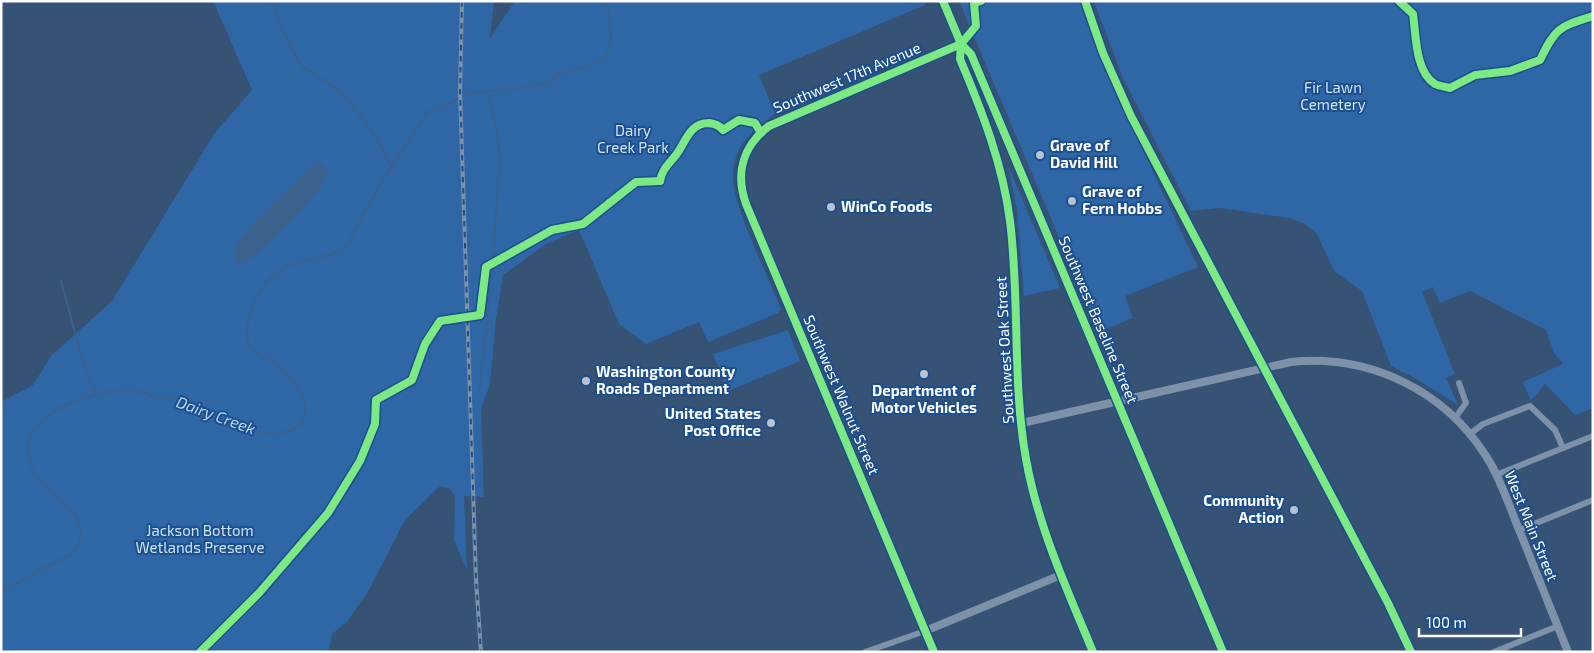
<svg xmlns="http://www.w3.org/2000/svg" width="1594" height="653" viewBox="0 0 1594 653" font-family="'Exo 2',sans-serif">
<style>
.green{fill:#2f66a5}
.water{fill:#3b618d}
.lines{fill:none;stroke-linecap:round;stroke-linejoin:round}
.stream{stroke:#3b618d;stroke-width:2}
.minor{stroke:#7d92a8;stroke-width:6}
.tertiary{stroke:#7d92a8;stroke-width:8}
.trunk{stroke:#7e90a7;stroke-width:10}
.rail-casing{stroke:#7e92a7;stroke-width:4}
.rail{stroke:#1b4f8f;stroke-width:2;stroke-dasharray:5.5;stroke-linecap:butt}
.cycleway-casing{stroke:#1b4f8f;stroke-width:11}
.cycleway{stroke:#7ce984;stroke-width:8}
.poi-dot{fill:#b9c2ce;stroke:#1b4f8f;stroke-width:2}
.labels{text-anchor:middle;stroke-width:4;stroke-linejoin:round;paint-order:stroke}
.street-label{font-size:15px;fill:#fff;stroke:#1b4f8f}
.park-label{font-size:15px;fill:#cfe3fa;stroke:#1b4f8f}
.poi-label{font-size:15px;font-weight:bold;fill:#fff;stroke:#1b4f8f;text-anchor:start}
.water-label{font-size:16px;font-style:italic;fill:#b5d3f5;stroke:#1b4f8f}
</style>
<rect width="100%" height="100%" fill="#365274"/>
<!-- green -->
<g class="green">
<path d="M213 1H494L490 38 515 1H924L925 5 759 75 775 114C719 152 728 183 751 239 761 262 771 286 781 309L778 313 708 342 699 322 646 344 619 324 579 230 546 244 503 275 496 319 490 384 481 408 484 497 464 496 467 571 454 540 455 496 449 488 439 487 405 520 369 590 347 622 332 634 329 652H1V402L33 385 51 356 112 301 214 134 252 90Z"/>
<polygon points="959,1 1081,1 1087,22 1124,110 1198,267 1125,296 1133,318 1099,332"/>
<polygon points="1094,1 1593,1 1593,408 1575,415 1545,384 1531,401 1523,382 1563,364 1554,353 1546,330 1470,291 1440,303 1433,287 1422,292 1455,374 1446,378 1458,405 1413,377 1391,366 1362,291 1334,271 1317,234 1305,224 1289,218 1219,208 1191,211 1122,76"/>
<polygon points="1008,166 1060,288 1024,296 1017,209"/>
<polygon points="788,330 800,361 728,391 713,354"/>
</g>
<!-- water -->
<path class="water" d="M317 161 328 171C317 202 269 244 243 264L235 261V246L250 226Z"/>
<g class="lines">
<!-- stream -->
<g class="stream">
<path d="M272 1C280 21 289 52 304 67 311 74 322 78 330 84 356 107 378 135 391 167"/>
<polyline points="61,281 80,351 96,395"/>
<polyline points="479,391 490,292 500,161 497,130 487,91"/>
<path d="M1 591 72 554C102 517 47 498 32 469 30 465 30 459 29 455 26 443 31 432 39 424 63 400 108 387 141 392 147 393 153 397 159 398 165 399 171 398 178 399 192 402 205 414 218 419 238 427 280 442 298 426 319 408 288 372 272 361 266 357 256 355 252 350 240 334 252 303 261 289 289 249 325 267 348 243L381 183 427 113 468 94 487 91 538 86 562 74 597 63 607 55 611 40 609 15 605 1"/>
</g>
<!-- minor -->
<g class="minor">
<polyline points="1455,418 1466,403 1459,383"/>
<polyline points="1470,434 1483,424 1530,406 1555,430 1563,448"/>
<polyline points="1496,475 1593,436"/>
<polyline points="1519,530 1593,500"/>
<polyline points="865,652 925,631"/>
<polyline points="1494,652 1558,626"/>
</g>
<!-- tertiary -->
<g class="tertiary">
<path d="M1022 423 1291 362C1369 354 1444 390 1486 456 1501 479 1509 506 1520 532 1536 572 1552 612 1568 652"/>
<polyline points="925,631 1061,575"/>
<path d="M934 652 746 204C735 173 743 146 769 126L961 44"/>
</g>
<!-- trunk -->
<g class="trunk">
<polyline points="943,1 961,44 971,54 1223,652"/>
<path d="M961 44 960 59C982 111 1003 165 1010 221 1020 300 1012 381 1026 459 1038 527 1067 589 1093 652"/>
</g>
<!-- rail casing -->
<g class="rail-casing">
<polyline id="rail" points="462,1 460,91 476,580 481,652"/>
</g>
<!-- rail -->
<use href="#rail" class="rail"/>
<!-- cycleway casing -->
<g class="cycleway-casing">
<g id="cycleway">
<polyline points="943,1 961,44 971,54 1223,652"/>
<polyline points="1085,1 1103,53 1131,116 1388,603 1411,652"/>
<path d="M1399 1 1413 14C1416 34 1415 72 1435 84 1439 86 1446 87 1450 88L1475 75 1510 71 1540 60C1556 27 1559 27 1593 16"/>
<path d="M961 44 960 59C982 111 1003 165 1010 221 1020 300 1012 381 1026 459 1038 527 1067 589 1093 652"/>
<path d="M200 652 259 593 328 513 360 461 375 424 376 400 412 380 425 344 440 321 480 315 486 267 552 230 583 224 636 182 660 181C662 169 669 164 676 155 686 142 689 123 709 123 715 124 719 125 723 130L739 120 755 123 761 133"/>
<path d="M934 652 746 204C735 173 743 146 769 126L961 44 976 26 974 3 981 1"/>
</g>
</g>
<!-- cycleway -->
<use href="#cycleway" class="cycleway"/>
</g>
<!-- markers -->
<g class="poi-dot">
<circle cx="1040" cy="155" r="5"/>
<circle cx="1072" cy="201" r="5"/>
<circle cx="831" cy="207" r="5"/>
<circle cx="924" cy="374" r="5"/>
<circle cx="586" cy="381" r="5"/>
<circle cx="771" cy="423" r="5"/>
<circle cx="1294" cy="510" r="5"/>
</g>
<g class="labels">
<!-- street labels -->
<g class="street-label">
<text transform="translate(847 78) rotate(-23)" y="5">Southwest 17th Avenue</text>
<text transform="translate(1098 320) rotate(67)" y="5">Southwest Baseline Street</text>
<text transform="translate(1005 350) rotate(-93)" y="5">Southwest Oak Street</text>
<text transform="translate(841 395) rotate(67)" y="5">Southwest Walnut Street</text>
<text transform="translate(1531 526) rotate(68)" y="5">West Main Street</text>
</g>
<!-- park labels -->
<g class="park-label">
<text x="1333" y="93">Fir Lawn<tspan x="1333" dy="17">Cemetery</tspan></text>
<text x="633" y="136">Dairy<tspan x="633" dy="17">Creek Park</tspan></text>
<text x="200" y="536">Jackson Bottom<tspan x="200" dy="17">Wetlands Preserve</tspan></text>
</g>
<!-- poi labels -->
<g class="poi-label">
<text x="1050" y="151">Grave of<tspan x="1050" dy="17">David Hill</tspan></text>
<text x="1082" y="197">Grave of<tspan x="1082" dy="17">Fern Hobbs</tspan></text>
<text x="841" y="212">WinCo Foods</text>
<text x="596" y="377">Washington County<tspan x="596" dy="17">Roads Department</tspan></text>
<text x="924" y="396" text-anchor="middle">Department of<tspan x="924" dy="17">Motor Vehicles</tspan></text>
<text x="761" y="419" text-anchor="end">United States<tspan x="761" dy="17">Post Office</tspan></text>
<text x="1284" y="506" text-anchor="end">Community<tspan x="1284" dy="17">Action</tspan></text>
</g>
<!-- water labels -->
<g class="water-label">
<text transform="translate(216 415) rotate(20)" y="6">Dairy Creek</text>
</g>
</g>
<!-- border -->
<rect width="1594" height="653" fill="none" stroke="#ffffff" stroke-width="5"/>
<!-- scale -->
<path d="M1419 628v8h102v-8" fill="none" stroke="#ffffff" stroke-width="2.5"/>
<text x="1426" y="628" font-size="15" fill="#ffffff" stroke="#1b4f8f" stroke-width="4" paint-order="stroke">100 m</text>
</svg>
